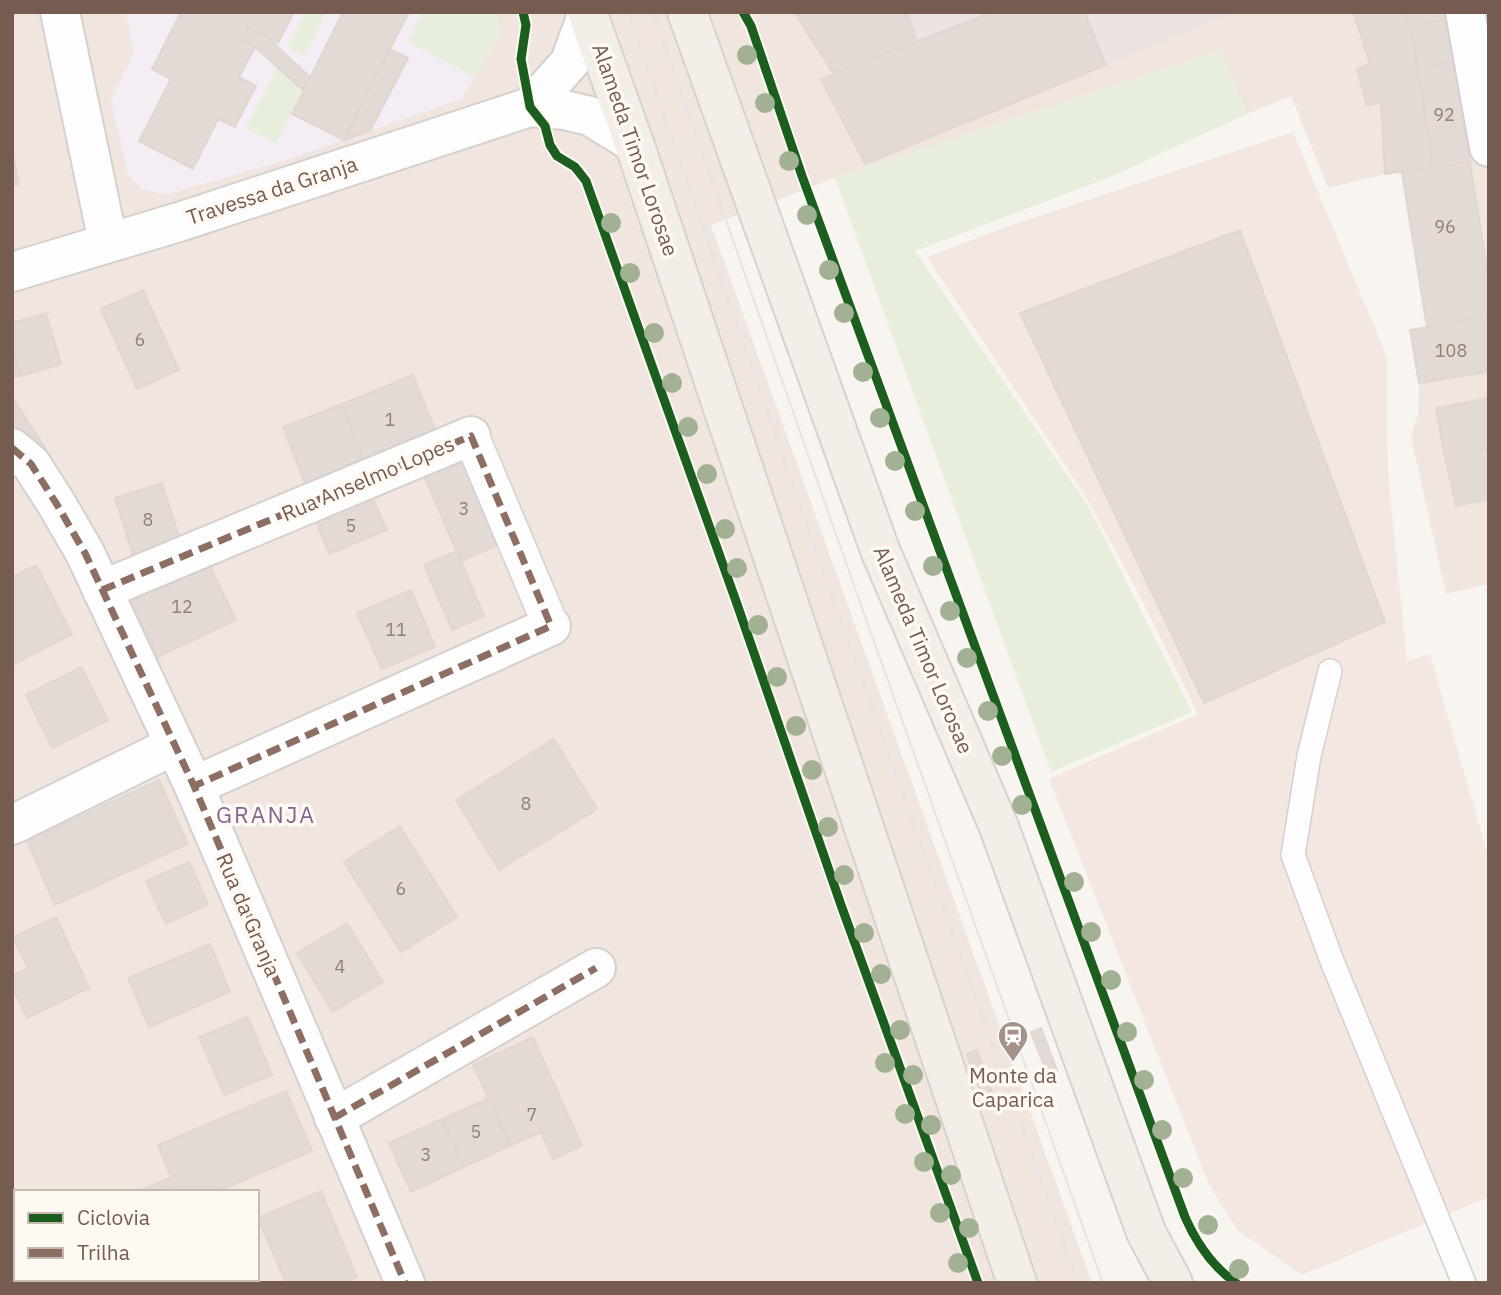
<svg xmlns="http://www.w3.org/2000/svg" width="1501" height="1295" viewBox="0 0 1501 1295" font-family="'IBM Plex Sans',sans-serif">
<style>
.residential{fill:#f0e6df;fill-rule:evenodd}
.commercial{fill:#f4e7e2}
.industrial{fill:#ebe4e1}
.education{fill:#f4eef4}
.green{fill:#e8eedc}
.building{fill:#e3dad5;stroke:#e1d7d2;stroke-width:2}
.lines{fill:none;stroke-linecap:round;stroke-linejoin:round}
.service-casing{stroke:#d6d0cb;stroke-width:26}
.pedestrian-casing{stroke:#d6d0cb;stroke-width:38}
.minor-casing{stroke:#d6d0cb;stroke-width:42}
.primary-casing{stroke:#d9d1cd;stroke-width:42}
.service{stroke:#fefdfd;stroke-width:23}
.pedestrian{stroke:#fefdfd;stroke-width:35}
.minor{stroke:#fefdfd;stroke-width:38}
.primary{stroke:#f3eee8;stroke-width:38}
.tram{stroke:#e5e4e6;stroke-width:2}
.quiet{stroke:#8d6e63;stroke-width:7;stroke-dasharray:14 7;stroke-linecap:butt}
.cycleway-casing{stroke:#fef9f3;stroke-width:13}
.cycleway{stroke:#1b5e20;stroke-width:9}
.tree{fill:#a2b194}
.labels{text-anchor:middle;stroke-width:7;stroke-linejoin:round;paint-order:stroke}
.number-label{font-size:18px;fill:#947e75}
.street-label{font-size:21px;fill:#765b51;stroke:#fef9f3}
.poi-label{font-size:21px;fill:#765b51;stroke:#fef9f3}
.neighbourhood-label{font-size:23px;letter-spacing:2px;fill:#806990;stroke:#fef9f3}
</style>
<rect width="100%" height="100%" fill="#f8f4f0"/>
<!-- residential -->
<path class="residential" d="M12 12H1489V584L1446 594 1411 437 1418 414 1419 383 1410 330 1427 326 1402 173 1385 174 1328 188 1291 96 1247 114 1220 51 835 178 711 225 1092 1283H12ZM16 1192H257V1279H16Z"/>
<!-- commercial -->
<polygon class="commercial" points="1293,132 1387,357 1388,475 1407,661 1430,654 1489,859 1489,1197 1302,1275 1238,1231 1209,1185 1049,779 1198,714 1139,594 1086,497 927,257 1003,228"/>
<!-- industrial -->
<polygon class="industrial" points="794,12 1235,12 865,164 821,79 834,73"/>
<!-- education -->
<polygon class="education" points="126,12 495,12 501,34 462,99 283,161 172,193 162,194 142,189 128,174 111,101 134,54"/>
<!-- green -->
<g class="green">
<polygon points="305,12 327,12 304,56 287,47"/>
<polygon points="423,12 495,12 501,34 475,77 408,42"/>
<polygon points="1220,51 1247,114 1110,177 915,251 1090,509 1192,712 1051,772 835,178"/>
<polygon points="277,67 303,90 276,144 246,128"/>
</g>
<!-- building -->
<g class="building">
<polygon points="181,12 294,12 278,43 248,27 242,40 255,47 239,77 256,86 235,127 218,119 193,169 139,141 171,79 152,69"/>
<polygon points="343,12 409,12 344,140 292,114"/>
<polygon points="794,12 907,12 917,41 834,74"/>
<polygon points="992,12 1085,12 1106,65 865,164 821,79"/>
<polygon points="1358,12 1405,12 1411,25 1433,167 1385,174 1381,103 1367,105 1357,69 1370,64 1354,14"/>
<polygon points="1405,12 1447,12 1448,19 1411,25"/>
<polygon points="1448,19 1454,63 1418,68 1411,25"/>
<polygon points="248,27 266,36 310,77 303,90 255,47 242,40"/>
<polygon points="390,49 408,58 370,131 344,140"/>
<polygon points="1454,63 1470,162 1433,167 1418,68"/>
<polygon points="12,149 19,184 12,185"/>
<polygon points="1470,162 1489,282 1489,317 1427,327 1402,173"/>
<polygon points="1240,230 1385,622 1204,703 1020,313"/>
<polygon points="143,290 179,370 137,389 101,309"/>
<polygon points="46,313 61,364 21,376 12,346 12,323"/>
<polygon points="1489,317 1489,372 1419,383 1410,330"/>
<polygon points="12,346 21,376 12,377"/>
<polygon points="413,375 437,435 365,463 342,404"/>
<polygon points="12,397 51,457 12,432"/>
<polygon points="1489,398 1489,448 1445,457 1436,408"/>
<polygon points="342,404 365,463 306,486 283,427"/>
<polygon points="1489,448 1489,499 1456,506 1445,457"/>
<polygon points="467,458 505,542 461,561 424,476"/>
<polygon points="162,483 181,543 134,558 115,498"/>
<polygon points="372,497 387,530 329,554 316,521"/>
<polygon points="457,551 484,616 452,630 424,565"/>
<polygon points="206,558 236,620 158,657 129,595"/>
<polygon points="36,565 72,634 12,665 12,577"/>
<polygon points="411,590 435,647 382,669 357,613"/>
<polygon points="81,667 108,720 52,748 26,695"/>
<polygon points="554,739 597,809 499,870 456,800"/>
<polygon points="159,780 188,844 55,905 27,841"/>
<polygon points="400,826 457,917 401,952 344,862"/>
<polygon points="189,862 208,904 166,924 146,881"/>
<polygon points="56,917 89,988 27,1018 12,987 12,976 28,968 13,937"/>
<polygon points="347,923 383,982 333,1012 297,953"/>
<polygon points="210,944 230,992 149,1027 128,978"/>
<polygon points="248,1017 272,1075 224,1095 199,1037"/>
<polygon points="1041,1028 1058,1073 1048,1076 1031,1032"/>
<polygon points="533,1037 582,1146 553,1159 541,1132 510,1146 473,1065"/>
<polygon points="977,1050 993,1096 983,1099 967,1054"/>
<polygon points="286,1091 312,1151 216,1192 177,1192 158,1145"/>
<polygon points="489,1098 510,1146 464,1167 442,1119"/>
<polygon points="442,1119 464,1167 411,1192 389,1143"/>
<polygon points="171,1177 177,1192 138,1192"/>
<polygon points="321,1191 357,1277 344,1283 286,1283 258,1218"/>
<polygon points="52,1279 128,1279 121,1283 53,1283"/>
<polygon points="128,1279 174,1279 167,1283 121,1283"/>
</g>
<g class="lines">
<!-- service casing -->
<g class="service-casing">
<polyline id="service" points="1330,671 1309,756 1293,855 1332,961 1464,1283"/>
</g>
<!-- pedestrian casing -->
<g class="pedestrian-casing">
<polyline id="pedestrian" points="471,436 551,626"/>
</g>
<!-- minor casing -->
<g class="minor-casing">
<g id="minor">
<polyline points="60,12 108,242"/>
<polyline points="1465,12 1489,147"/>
<polyline points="587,15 570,62 530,107 564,110 590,116 634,143"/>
<polyline points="12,272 179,222 530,107"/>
<polyline points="12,448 31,464 56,503 85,553 194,786 405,1283"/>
<polyline points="102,590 471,436"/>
<polyline points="194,786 551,626"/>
<polyline points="12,825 175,745"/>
<polyline points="334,1118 596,968"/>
</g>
</g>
<!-- primary casing -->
<g class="primary-casing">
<g id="primary">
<polyline points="587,12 634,143 1017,1283"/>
<polyline points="687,12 880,550 999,827 1146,1232 1173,1283"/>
</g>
</g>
<!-- service -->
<use href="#service" class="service"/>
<!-- pedestrian -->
<use href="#pedestrian" class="pedestrian"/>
<!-- minor -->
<use href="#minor" class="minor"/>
<!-- primary -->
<use href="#primary" class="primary"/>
<!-- tram -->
<g class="tram">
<polyline points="628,12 823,571 1078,1283"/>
<polyline points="653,12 846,563 1103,1283"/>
</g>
<!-- quiet -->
<g class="quiet">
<polyline points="12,448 31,464 56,503 85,553 194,786 405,1283"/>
<polyline points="102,590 471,436 551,626 194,786"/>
<polyline points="334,1118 596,968"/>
</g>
<!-- cycleway casing -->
<g class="cycleway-casing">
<g id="cycleway">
<polyline points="523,12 526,25 521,59 530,107 545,126 550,145 557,156 575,167 586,181 737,604 841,905 978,1283"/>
<path d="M743 12 751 26 802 176 1185 1217C1196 1242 1213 1267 1236 1283"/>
</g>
</g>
<!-- cycleway -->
<use href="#cycleway" class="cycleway"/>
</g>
<!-- trees -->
<g class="tree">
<circle cx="747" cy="55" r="10"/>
<circle cx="765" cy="103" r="10"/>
<circle cx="789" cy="161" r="10"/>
<circle cx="807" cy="215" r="10"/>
<circle cx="611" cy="223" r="10"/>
<circle cx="829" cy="270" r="10"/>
<circle cx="630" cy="273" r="10"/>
<circle cx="844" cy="313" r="10"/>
<circle cx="654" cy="333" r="10"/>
<circle cx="863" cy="372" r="10"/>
<circle cx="672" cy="383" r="10"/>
<circle cx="880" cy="418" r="10"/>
<circle cx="688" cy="427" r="10"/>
<circle cx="895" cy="461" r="10"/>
<circle cx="707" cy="474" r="10"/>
<circle cx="915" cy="511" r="10"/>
<circle cx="725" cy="529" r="10"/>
<circle cx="933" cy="566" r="10"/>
<circle cx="737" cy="568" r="10"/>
<circle cx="950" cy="611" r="10"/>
<circle cx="758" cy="625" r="10"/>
<circle cx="967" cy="658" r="10"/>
<circle cx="777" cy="677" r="10"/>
<circle cx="988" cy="711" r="10"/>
<circle cx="796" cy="726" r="10"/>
<circle cx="1002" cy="756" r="10"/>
<circle cx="812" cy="770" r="10"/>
<circle cx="1022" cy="805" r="10"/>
<circle cx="828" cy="827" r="10"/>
<circle cx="844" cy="875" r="10"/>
<circle cx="1074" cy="882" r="10"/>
<circle cx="1091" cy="932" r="10"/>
<circle cx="864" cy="933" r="10"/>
<circle cx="881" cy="974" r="10"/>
<circle cx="1111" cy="980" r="10"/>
<circle cx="900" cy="1030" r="10"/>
<circle cx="1127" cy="1032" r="10"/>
<circle cx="885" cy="1063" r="10"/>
<circle cx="913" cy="1075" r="10"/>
<circle cx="1144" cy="1080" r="10"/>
<circle cx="905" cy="1114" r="10"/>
<circle cx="931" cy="1125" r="10"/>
<circle cx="1162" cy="1130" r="10"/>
<circle cx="924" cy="1162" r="10"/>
<circle cx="951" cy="1175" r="10"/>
<circle cx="1183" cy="1178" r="10"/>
<circle cx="940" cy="1213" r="10"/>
<circle cx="1208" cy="1225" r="10"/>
<circle cx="969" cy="1228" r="10"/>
<circle cx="958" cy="1263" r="10"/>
<circle cx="1239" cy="1269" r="10"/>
</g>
<!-- icons -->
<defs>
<g id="station-pin" transform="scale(1.575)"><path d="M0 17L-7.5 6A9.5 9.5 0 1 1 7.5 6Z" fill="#a49189" stroke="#fef9f3"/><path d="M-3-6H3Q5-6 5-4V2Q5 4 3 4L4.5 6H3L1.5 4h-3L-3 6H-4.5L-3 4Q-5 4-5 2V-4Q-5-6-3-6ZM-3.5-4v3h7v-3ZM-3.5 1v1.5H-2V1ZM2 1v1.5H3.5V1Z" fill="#fff"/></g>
</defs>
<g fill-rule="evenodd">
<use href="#station-pin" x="1013" y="1036"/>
</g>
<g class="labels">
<!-- number labels -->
<g class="number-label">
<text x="1444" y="121">92</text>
<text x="1445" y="233">96</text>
<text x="140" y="346">6</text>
<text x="1451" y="357">108</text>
<text x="390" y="426">1</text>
<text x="464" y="515">3</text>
<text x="148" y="526">8</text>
<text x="351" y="532">5</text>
<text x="182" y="613">12</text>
<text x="396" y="636">11</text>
<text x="526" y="810">8</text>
<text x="401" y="895">6</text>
<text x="340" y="973">4</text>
<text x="532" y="1121">7</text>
<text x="476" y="1138">5</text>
<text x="426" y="1161">3</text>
</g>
<!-- street labels -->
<g class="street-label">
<text transform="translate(635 150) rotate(71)" y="7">Alameda Timor Lorosae</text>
<text transform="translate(272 191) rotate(-18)" y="7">Travessa da Granja</text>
<text transform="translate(368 479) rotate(-23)" y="7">Rua Anselmo Lopes</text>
<text transform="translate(923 650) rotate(67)" y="7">Alameda Timor Lorosae</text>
<text transform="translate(248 915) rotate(67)" y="7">Rua da Granja</text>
</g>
<!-- poi labels -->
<g class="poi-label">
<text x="1013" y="1083">Monte da<tspan x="1013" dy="24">Caparica</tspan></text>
</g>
<!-- neighbourhood labels -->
<g class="neighbourhood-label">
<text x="266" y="823">GRANJA</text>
</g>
</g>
<!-- border -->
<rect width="1501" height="1295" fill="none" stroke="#765b51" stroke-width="28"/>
<!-- legend -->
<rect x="14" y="1190" width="245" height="91" fill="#fef9f3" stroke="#c8bab2" stroke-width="2"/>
<rect x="28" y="1213" width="35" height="10" fill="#1b5e20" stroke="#c8bab2" stroke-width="2"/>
<text x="77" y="1225" font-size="21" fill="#765b51">Ciclovia</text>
<rect x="28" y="1248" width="35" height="10" fill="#8d6e63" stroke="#c8bab2" stroke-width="2"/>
<text x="77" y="1260" font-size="21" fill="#765b51">Trilha</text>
</svg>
